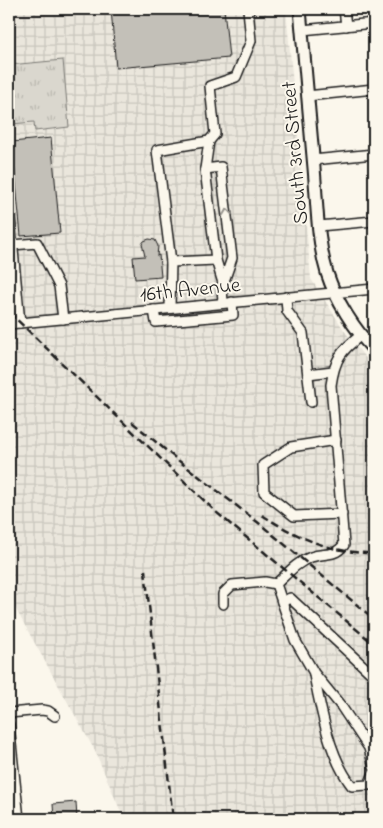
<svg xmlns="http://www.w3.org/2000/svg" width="383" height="828" viewBox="0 0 383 828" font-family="'Indie Flower',sans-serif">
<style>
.industrial{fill:url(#industrial-grid)}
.grass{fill:url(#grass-tufts);stroke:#7b7a75}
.building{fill:#c3c0b8;stroke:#1c1c1c}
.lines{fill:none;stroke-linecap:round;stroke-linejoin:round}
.minor-casing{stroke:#1c1c1c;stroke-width:12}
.major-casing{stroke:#1c1c1c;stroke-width:15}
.minor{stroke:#fbf7ec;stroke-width:9}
.major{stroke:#fbf7ec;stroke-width:11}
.rail{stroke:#1c1c1c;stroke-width:2.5;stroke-dasharray:8 4;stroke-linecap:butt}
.oneway{stroke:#97948e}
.labels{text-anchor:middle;stroke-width:4;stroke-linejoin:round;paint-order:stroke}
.street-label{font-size:21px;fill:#1c1c1c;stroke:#fbf7ec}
</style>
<defs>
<pattern id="industrial-grid" width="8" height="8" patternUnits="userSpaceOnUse" patternTransform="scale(1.25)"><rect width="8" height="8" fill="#eae6dc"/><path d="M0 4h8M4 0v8" fill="none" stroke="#c8c5bc"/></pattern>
<pattern id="grass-tufts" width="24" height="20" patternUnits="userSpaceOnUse" patternTransform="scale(1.25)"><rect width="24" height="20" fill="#dad7ce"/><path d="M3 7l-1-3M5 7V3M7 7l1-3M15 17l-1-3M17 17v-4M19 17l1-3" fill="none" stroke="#bab8b0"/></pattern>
</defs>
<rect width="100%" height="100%" fill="#fbf7ec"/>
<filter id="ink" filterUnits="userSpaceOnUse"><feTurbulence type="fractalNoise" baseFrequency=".02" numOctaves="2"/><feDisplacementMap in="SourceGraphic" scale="10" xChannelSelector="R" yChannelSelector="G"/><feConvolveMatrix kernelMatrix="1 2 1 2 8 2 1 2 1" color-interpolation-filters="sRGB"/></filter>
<g filter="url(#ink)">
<!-- industrial -->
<polygon class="industrial" points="9,9 286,9 311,279 346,333 363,355 374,366 374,819 124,819 95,751 9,597"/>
<!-- grass -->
<polygon class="grass" points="63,60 69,127 35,131 34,122 11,124 9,99 9,65"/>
<!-- building -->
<g class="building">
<polygon points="111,9 224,9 229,58 116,68"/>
<polygon points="51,138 60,233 21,236 12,142"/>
<polygon points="149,239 155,240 158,246 157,256 159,255 161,277 135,279 133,257 145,256 142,244 144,241"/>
<polygon points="76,802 77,819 54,819 53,804"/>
</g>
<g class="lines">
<!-- minor casing -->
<g class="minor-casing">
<g id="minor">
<polyline points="344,9 346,26"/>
<polyline points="302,30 374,23"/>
<polyline points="307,96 374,89"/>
<polyline points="209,141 205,169 221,167 232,258 222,287 223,303"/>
<polyline points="313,160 374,154"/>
<polyline points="205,169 216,260 223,283"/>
<polyline points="9,208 20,323"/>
<polyline points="319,226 374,221"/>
<polyline points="12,245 37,243 59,286 63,319"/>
<polyline points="171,262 216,260"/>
<polyline points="286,297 287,311 303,333 311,402"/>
<polyline points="170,308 171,262 157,150 209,141 215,134 210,86 236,77 251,41 248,9"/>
<polyline points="154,310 156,322 233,315 232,302"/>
<polyline points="9,324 374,289"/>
<path d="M361 335C341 351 335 358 331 385L344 545C333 558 325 552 311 557 297 562 287 574 276 584L295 640 314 673 341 706 369 748 374 767"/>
<polyline points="308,374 333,371"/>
<polyline points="336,440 291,447 263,465 264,492 294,516 342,514"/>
<polyline points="282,602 290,598 374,676"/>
<polyline points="223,604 223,594 232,585 265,582 276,584"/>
<path d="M314 675C321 711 330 758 352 786L369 785 374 773"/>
<polyline points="9,713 42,710 48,711 55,716"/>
<polyline points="9,725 19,819"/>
</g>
</g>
<!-- major casing -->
<g class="major-casing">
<path id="major" d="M300 9C305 62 309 115 314 168 317 202 317 240 327 273 336 301 354 329 374 350"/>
</g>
<!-- minor -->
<use href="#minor" class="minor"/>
<!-- major -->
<use href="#major" class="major"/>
<!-- rail -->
<g class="rail">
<polyline points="9,312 216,512 374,644"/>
<polyline points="132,422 174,457 260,524 374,619"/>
<path d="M262 515C296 537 333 554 374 553"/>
<polyline points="145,570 173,819"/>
</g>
</g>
<!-- one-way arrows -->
<defs><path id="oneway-chevron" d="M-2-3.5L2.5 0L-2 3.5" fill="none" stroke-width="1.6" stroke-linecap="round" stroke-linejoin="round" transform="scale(1.25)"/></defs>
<use class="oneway" href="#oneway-chevron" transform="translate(227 212) rotate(-97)"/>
</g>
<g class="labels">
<!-- street labels -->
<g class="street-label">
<text transform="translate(294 153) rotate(-95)" y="7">South 3rd Street</text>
<text transform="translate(190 289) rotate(-6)" y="7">16th Avenue</text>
</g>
</g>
<!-- margin -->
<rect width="383" height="828" fill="none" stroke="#fbf7ec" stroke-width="30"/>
<rect x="15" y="15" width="353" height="798" fill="none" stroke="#1c1c1c" stroke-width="2" filter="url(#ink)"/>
</svg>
